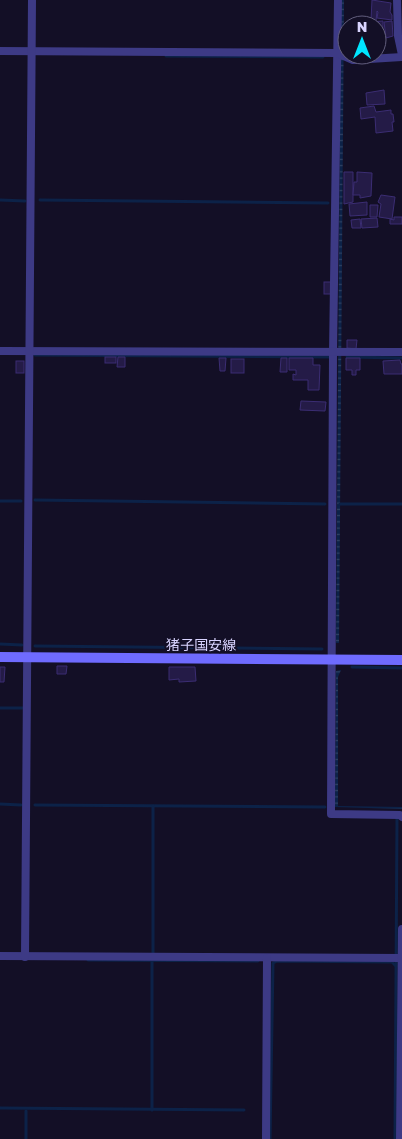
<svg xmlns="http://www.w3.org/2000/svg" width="402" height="1139" viewBox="0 0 402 1139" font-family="'Golos Text','Noto Sans JP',sans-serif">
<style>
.water{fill:url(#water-rules)}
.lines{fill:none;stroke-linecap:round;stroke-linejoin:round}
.stream{stroke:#0c2248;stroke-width:3}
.building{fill:#241b47;stroke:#3b2d73}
.street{stroke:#3d3a85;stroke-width:8}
.secondary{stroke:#6f6bff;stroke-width:10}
.labels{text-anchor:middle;stroke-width:4;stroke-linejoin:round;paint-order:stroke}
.street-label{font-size:14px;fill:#d9d4ff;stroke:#130f26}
</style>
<defs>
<pattern id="water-rules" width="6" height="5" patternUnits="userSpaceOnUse" patternTransform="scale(1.25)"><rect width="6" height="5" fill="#0c2248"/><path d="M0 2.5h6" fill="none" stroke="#2f4163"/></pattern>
</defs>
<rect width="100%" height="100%" fill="#130f26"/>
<!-- water -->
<g class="water">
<polygon points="341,0 344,0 339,643 336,643"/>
<polygon points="341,670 338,677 338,806 402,807 402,809 335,807 336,671"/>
</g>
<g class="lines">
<!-- stream -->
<g class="stream">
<polyline points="166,56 323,57"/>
<polyline points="0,200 25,201"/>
<polyline points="40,200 328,203"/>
<polyline points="35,355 329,357"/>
<polyline points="347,357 402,358"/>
<polyline points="35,500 325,504"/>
<polyline points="0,501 21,501"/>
<polyline points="340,504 402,504"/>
<polyline points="0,644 22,645"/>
<polyline points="35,646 322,649"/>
<polyline points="352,667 402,668"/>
<polyline points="0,708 24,708"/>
<polyline points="0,804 21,805"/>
<polyline points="35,805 325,807"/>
<polyline points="153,953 153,806"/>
<polyline points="88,960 258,961"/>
<polyline points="152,961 152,1110"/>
<polyline points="0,1108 244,1110"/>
<polyline points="26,1139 26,1111"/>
<polyline points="270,1139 273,963 277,961 392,962 396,966"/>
<polyline points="395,1139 397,819"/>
</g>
</g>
<!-- building -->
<g class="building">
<polygon points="372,0 391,3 390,12 392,15 392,20 377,18 378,12 377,11 376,21 371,20"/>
<polygon points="383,21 383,30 379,30 377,36 377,25 370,25 370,22"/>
<polygon points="392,21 393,36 386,38 384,22"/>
<polygon points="384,90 385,104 367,105 366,93"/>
<polygon points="374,106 376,112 391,110 391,114 393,114 394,122 392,122 393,131 376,133 375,117 361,119 360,108"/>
<polygon points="344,172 353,172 353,202 344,204"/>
<polygon points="357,172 372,173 371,196 360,198 360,195 353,195 354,182 357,182"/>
<polygon points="381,195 395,197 392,219 379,217 381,204 378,202"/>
<polygon points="367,202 367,215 350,216 349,204"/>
<polygon points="370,205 378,205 377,217 370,217"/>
<polygon points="394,217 402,217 402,224 390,224 390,219 394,220"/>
<polygon points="377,218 378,227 362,228 361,219"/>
<polygon points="360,219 361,228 352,228 351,220"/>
<rect x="324" y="282" width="7" height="12"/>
<polygon points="347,340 357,340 356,349 347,348"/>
<rect x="105" y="357" width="11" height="6"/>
<polygon points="118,357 125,357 125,367 117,367"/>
<polygon points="219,358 226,358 225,371 220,371"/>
<polygon points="281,358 287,358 287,372 280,372"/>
<polygon points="289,358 313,358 313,365 320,365 319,390 308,390 308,380 293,380 293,374 296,375 296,370 289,370"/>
<polygon points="346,358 360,358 360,370 356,370 356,375 352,375 352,370 346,370"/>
<rect x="231" y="359" width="13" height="14"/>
<polygon points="400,360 401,364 402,364 402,374 384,374 383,361"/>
<rect x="16" y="361" width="8" height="12"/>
<polygon points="301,401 326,402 325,411 300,410"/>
<polygon points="57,666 67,666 66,674 57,674"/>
<polygon points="0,667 5,667 4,682 0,682"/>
<polygon points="169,667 195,667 196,681 179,682 179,679 169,680"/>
</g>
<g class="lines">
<!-- street -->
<g class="street">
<polyline points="338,0 333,353 331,814 400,815 402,817"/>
<polyline points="397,0 398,36 402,55"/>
<polyline points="0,51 337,53 353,60 402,57"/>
<polyline points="0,351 402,352"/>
<polyline points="0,956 402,958"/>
<polyline points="25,957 32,0"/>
<polyline points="266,1139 267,958"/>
<polyline points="400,1139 402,929"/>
</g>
<!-- secondary -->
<polyline class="secondary" points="0,657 402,660"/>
</g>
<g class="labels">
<!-- street labels -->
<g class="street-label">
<text x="201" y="650">猪子国安線</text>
</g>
</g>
<!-- north arrow -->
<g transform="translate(362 40)"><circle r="24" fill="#130f26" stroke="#625e7d"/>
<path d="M0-4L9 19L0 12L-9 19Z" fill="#00e5ff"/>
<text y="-8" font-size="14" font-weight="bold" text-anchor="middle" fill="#d9d4ff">N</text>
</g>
</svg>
